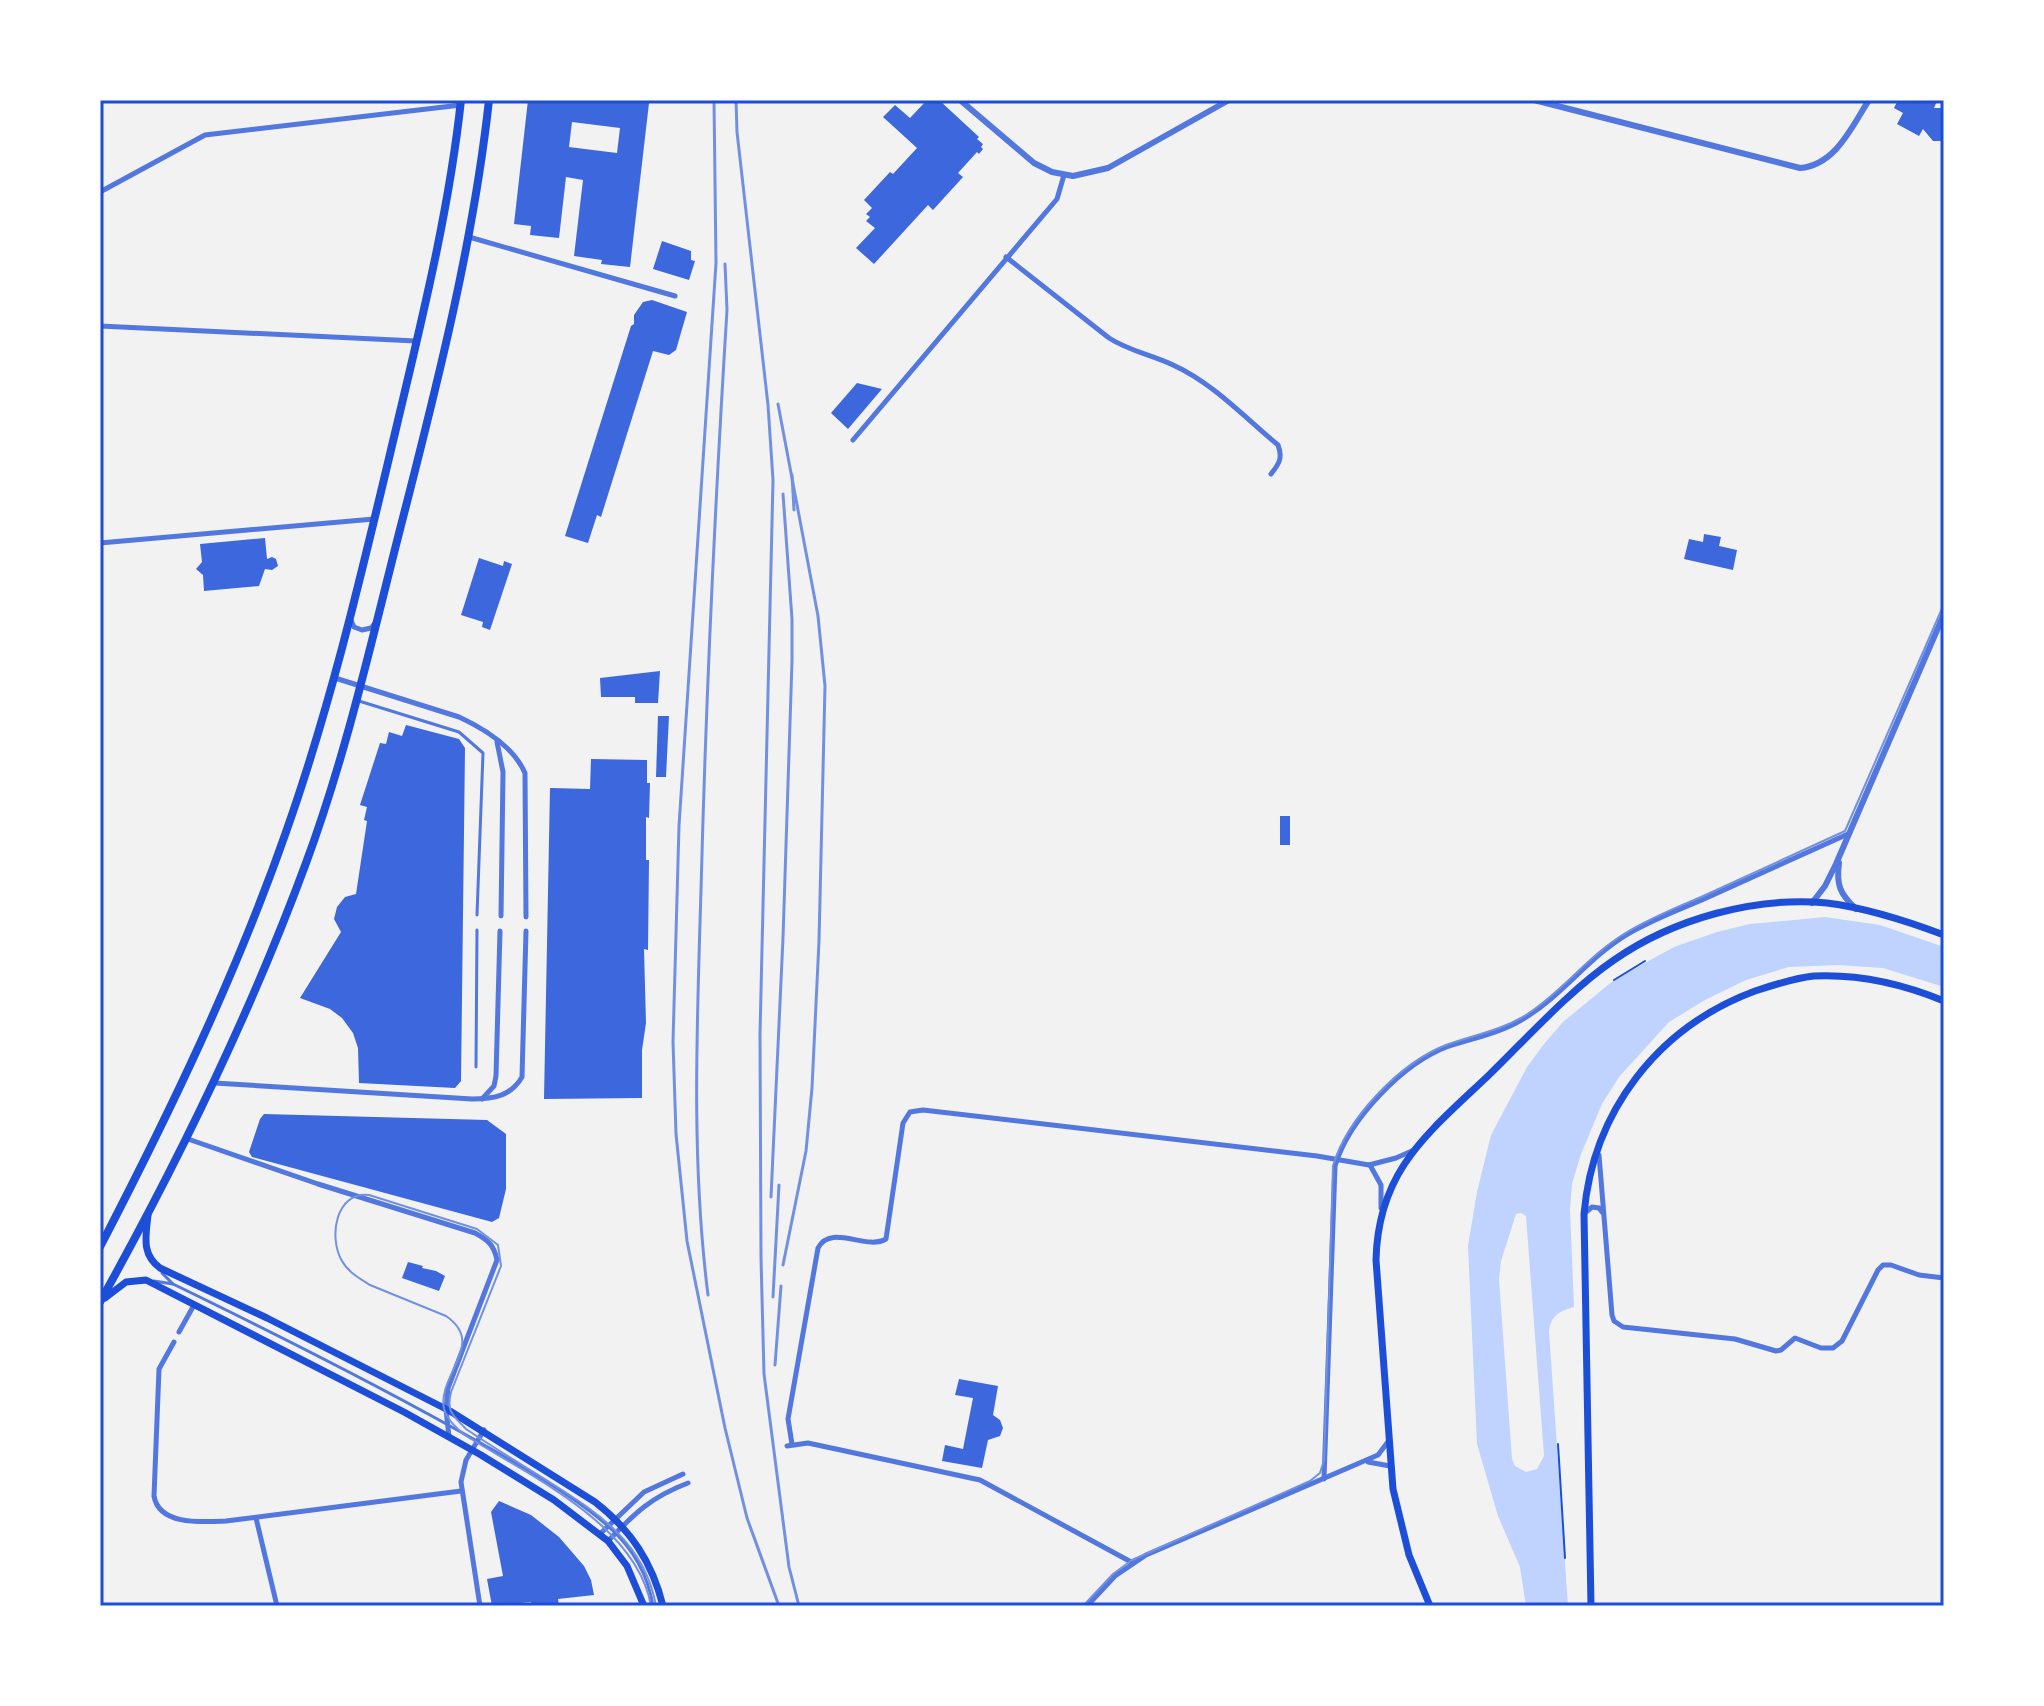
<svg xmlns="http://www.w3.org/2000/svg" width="2044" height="1706" viewBox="0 0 2044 1706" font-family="'Fira Sans',sans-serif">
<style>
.water{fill:#bfd3fe;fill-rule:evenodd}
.building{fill:#3d67dc;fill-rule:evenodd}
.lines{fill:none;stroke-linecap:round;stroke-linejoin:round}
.path{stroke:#1d4ed8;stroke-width:2}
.service{stroke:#5277de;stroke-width:3}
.minor{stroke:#5277de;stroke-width:5}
.tertiary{stroke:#5277de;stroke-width:6}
.secondary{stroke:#1d4ed8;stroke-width:7}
.primary{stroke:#1d4ed8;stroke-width:8}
.tram{stroke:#7290e2;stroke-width:2}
.rail{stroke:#7290e2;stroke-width:3}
.neatline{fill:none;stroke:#1d4ed8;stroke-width:3}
</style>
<rect width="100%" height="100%" fill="#f2f2f2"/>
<!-- water -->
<path class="water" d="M1825 917 1880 925 1944 947V987L1883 968 1838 965 1789 967 1746 980 1705 1000 1669 1022 1619 1077 1602 1104 1581 1154 1572 1184 1570 1209 1574 1307C1560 1311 1551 1315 1549 1331L1568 1606H1526L1520 1567 1498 1516 1477 1444 1468 1246 1477 1192 1491 1135 1527 1067 1544 1044 1563 1022 1614 980 1674 947 1717 932 1750 924ZM1521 1213 1526 1216 1544 1456 1537 1469 1526 1472 1515 1466 1512 1459 1499 1279 1501 1261 1516 1214Z"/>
<!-- building -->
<g class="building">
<path d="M528 100H630L649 103 630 267 601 264 602 260 574 256 583 180 566 177 559 238 530 235 531 226 514 224ZM572 122 620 128 617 153 569 147Z"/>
<polygon points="927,100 939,100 979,137 977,139 983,144 981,147 983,149 979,154 977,152 958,173 963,177 933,210 928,205 874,264 856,248 875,228 866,221 870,217 866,214 872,208 864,200 890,172 893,174 917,148 883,117 895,105 910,118"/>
<polygon points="1898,100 1937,101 1934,108 1944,108 1944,141 1933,141 1923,129 1919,136 1897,124 1903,113 1894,108"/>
<polygon points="662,241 691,251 691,260 695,261 689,280 653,269"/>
<polygon points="652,300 687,312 676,350 669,355 653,351 601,517 597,515 588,543 565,536 631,326 634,324 634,315 643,302"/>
<polygon points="857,383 882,389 848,429 831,413"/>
<polygon points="1704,534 1721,537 1719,546 1737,550 1733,570 1684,559 1689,539 1703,542"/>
<polygon points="265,538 267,559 272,557 276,559 278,566 272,570 265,569 259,586 204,591 203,575 196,569 202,562 200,544"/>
<polygon points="479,558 503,566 504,561 512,564 490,630 482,627 483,622 461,615"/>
<polygon points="660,671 658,703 635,703 635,697 601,697 600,678"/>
<polygon points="658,716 669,716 666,777 656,777"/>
<polygon points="406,725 459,739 465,748 461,1081 455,1088 359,1083 358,1048 353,1033 342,1018 330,1009 300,998 341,932 334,919 337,907 345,897 356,894 367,821 364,820 367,807 360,805 380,743 386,744 389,732 402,736"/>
<polygon points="591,759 647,760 647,783 650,783 649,818 646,817 646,860 649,860 648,950 644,949 646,1023 642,1050 642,1098 544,1099 550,788 590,789"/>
<rect x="1280" y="816" width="10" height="29"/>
<polygon points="264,1114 487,1120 506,1134 506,1189 499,1218 492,1222 252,1157 249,1152 260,1119"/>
<polygon points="408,1262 423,1266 422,1268 436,1271 445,1276 439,1291 402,1278"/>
<polygon points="959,1379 998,1386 993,1415 1000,1420 1003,1428 1000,1436 988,1440 982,1468 942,1461 945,1445 963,1449 973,1398 955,1395"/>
<polygon points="499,1501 531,1515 559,1537 584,1566 591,1580 594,1595 558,1599 559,1605 549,1606 531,1606 531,1602 492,1606 487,1579 503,1576 491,1512"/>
</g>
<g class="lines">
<!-- path -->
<g class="path">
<polyline points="1614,980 1645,961"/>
<polyline points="1558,1444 1565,1558"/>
</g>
<!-- service -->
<g class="service">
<polyline points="359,701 459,732 483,753 477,915"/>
<polyline points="476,1067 477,930"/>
<polyline points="162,1273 173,1284"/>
<path d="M154 1281 173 1284C276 1334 378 1385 477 1441 517 1464 577 1497 610 1528 633 1549 648 1575 653 1606"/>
</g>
<!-- minor -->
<g class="minor">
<polyline points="100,192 205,135 461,105"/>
<polyline points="469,237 675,296"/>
<path d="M1006 257 1109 338C1129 351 1152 355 1173 365 1213 383 1245 418 1278 445 1283 458 1279 464 1271 474"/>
<polyline points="100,326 416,341"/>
<polyline points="853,440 1057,199 1064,175"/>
<polyline points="100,543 374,519"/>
<polyline points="350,618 354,627 362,630 371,628 375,623"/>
<path d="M335 678 459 717C485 729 513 746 525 773L526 917"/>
<polyline points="497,742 503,772 501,916"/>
<path d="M214 1083 472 1099C494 1099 511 1096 522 1077L526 931"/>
<polyline points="482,1099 494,1086 496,1076 500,931"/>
<path d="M188 1139 318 1184 475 1233C488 1240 494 1245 497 1260L448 1388 446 1409 449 1437"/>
<polyline points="1599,1155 1612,1315 1614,1321 1623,1327 1735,1339 1776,1351 1781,1350 1795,1338 1821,1348 1833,1348 1842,1341 1878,1270 1883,1265 1891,1265 1919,1275 1944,1278"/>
<polyline points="1370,1165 1381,1185 1381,1208"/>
<polyline points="1585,1213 1592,1207 1599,1208 1602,1212"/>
<polyline points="179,1332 194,1305"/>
<path d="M174 1342 159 1369 154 1496C159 1526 203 1522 226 1521L461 1491"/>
<path d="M792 1444 788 1419 818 1248C831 1223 866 1251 886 1239L903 1123 910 1112 923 1110 1317 1156 1369 1165 1396 1158 1414 1150"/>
<polyline points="787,1446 808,1443 980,1480 1133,1563"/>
<polyline points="1368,1462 1390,1466"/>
<path d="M1324 1479 1335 1166C1349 1119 1403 1063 1449 1046 1474 1038 1500 1033 1523 1019 1562 996 1588 958 1626 935 1651 920 1678 910 1704 899 1752 877 1800 856 1848 834"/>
<polyline points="256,1518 277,1606"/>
<polyline points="601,1533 644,1492 683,1474"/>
<path d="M608 1541C635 1513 651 1497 688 1483"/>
<polyline points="480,1606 461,1482 466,1460 484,1430"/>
<polyline points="1087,1606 1115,1576 1146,1555 1378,1455 1387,1443"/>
</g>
<!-- tertiary -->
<g class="tertiary">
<polyline points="960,100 1034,163 1052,172 1073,176 1108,168 1229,100"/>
<path d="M1534 100 1800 168C1836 165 1852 126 1869 100"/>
<path d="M1839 863C1836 885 1840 894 1856 909"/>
<polyline points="1812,903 1825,886 1836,864 1944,614"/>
</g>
<!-- secondary -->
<g class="secondary">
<path d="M148 1215C146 1236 141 1254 160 1268L267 1318 450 1411 595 1502C631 1530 652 1562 663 1606"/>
<polyline points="105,1298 126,1282 146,1280 404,1412 481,1455 554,1500 608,1541 627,1566 644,1606"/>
<path d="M1430 1606 1409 1555 1393 1489 1376 1260C1378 1170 1428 1133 1489 1075 1527 1038 1570 990 1614 960 1673 919 1755 896 1827 903 1867 908 1907 921 1944 935"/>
<path d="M1591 1606 1584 1214C1593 1111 1658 1027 1755 991 1773 985 1794 978 1814 976 1858 974 1903 984 1944 1001"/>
</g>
<!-- primary -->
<g class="primary">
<path d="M100 1247C170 1112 236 975 286 832 332 702 363 567 395 433 421 323 449 212 461 100"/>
<path d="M100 1302C179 1160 250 1015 306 863 349 747 375 625 406 506 440 373 474 237 489 100"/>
</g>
<!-- tram -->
<g class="tram">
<path d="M651 1606C637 1524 528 1475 463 1434 456 1427 447 1420 444 1409 437 1375 487 1344 446 1316L370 1285C360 1279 348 1272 342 1261 328 1237 336 1191 369 1195L477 1229 498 1245 501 1266 451 1392C446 1412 453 1415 466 1429 494 1448 522 1465 551 1483 600 1514 645 1544 656 1606"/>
<path d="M1083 1606 1113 1574 1132 1560 1310 1481 1320 1473 1324 1460 1333 1166C1347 1118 1400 1063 1446 1045 1473 1035 1500 1031 1526 1015 1562 992 1587 957 1624 934 1648 919 1675 908 1701 897 1749 875 1797 853 1845 831L1944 604"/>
</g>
<!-- rail -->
<g class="rail">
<polyline points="714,100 716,263 679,826 673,1042 676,1134 687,1241 725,1428 747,1518 779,1606"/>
<polyline points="736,100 737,132 768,405 773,480 760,1034 761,1258 764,1374 789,1567 799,1606"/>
<polyline points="778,404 818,616 825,686 819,941 812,1088 806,1151 783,1265"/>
<polyline points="792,475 794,510"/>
<polyline points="771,1197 783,938 792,661 792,619 783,494"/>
<path d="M708 1295C691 1161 697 1025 701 890 706 696 715 504 727 310L725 264"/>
<polyline points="773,1297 779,1185"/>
<polyline points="775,1365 781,1286"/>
</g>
</g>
<!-- border -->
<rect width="2044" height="1706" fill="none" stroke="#ffffff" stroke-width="204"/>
<rect x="102" y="102" width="1840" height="1502" class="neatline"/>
</svg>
